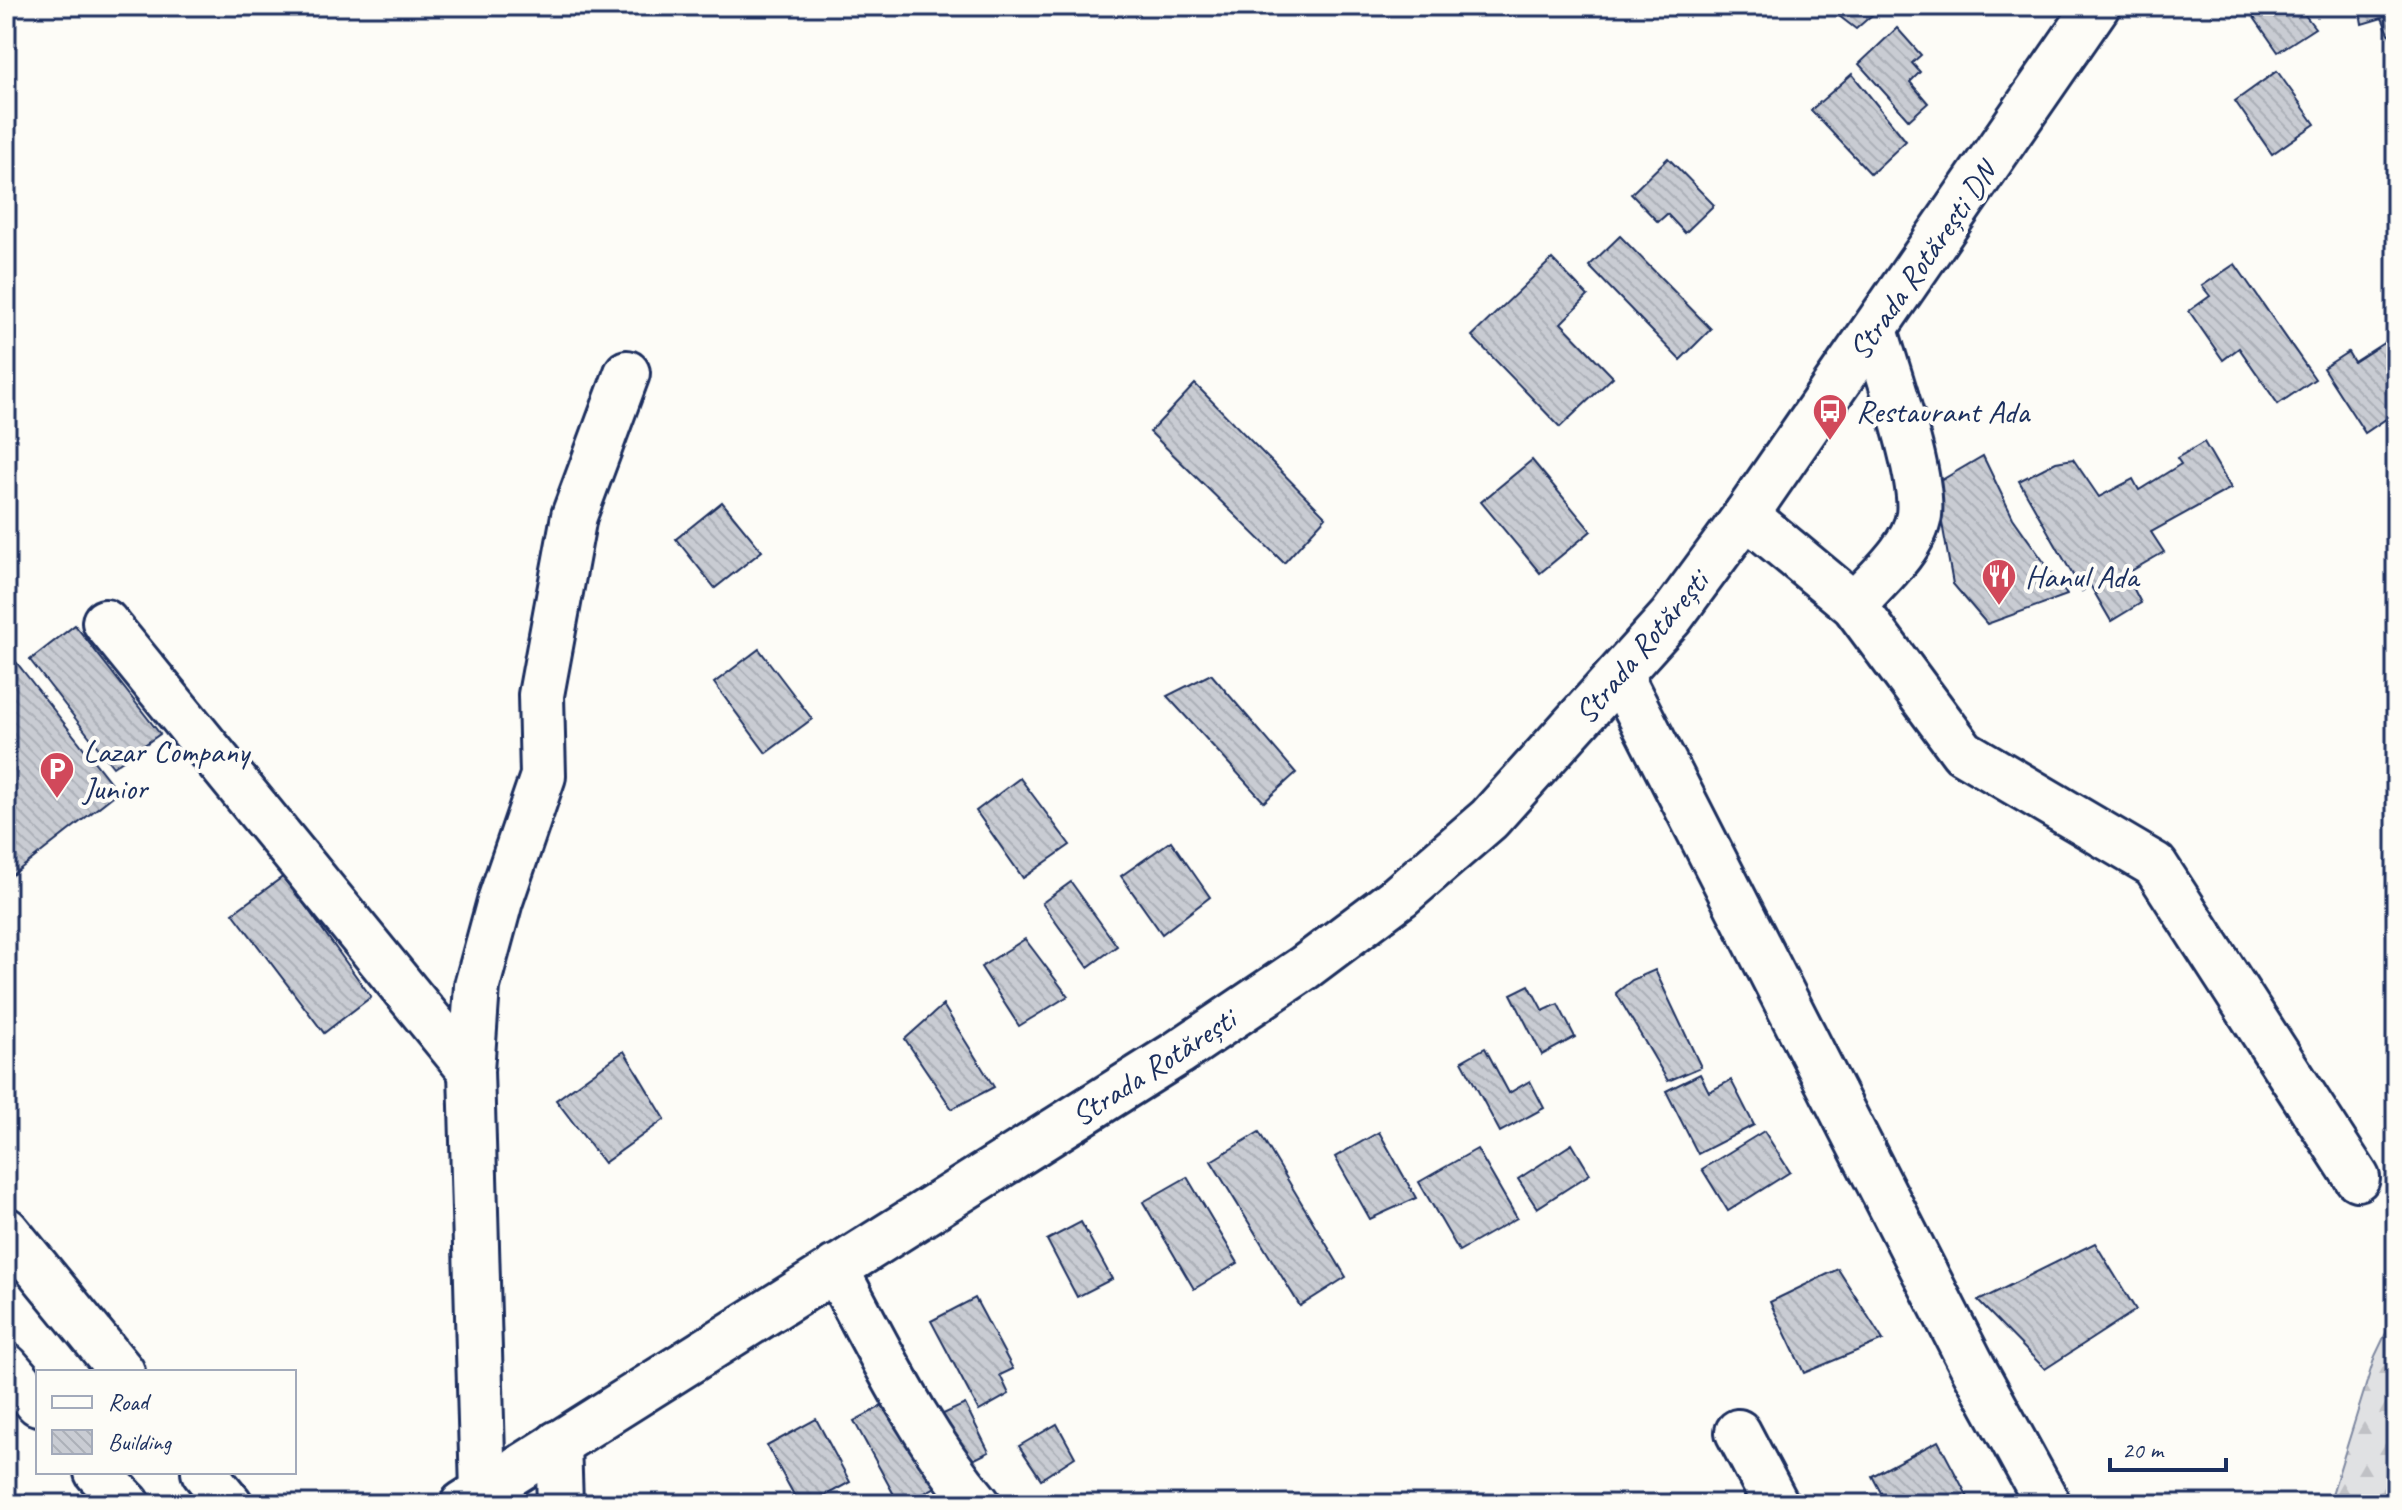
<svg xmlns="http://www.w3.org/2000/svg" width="2402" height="1510" viewBox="0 0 2402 1510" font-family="Caveat,sans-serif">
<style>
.forest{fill:url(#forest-firs);stroke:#7e88a0;stroke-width:2}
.building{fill:url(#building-back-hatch);stroke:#1b2f5e;stroke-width:2}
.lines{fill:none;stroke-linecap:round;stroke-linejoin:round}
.minor-casing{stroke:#1b2f5e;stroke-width:50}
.highway-casing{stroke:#1b2f5e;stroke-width:50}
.minor{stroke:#fdfcf7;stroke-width:44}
.highway{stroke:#fdfcf7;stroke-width:44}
.labels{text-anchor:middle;stroke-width:8;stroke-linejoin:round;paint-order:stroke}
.street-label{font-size:32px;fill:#1b2f5e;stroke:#fdfcf7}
.poi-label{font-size:32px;fill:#1b2f5e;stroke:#fdfcf7;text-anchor:start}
</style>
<defs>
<pattern id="forest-firs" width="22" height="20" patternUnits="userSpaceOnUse" patternTransform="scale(2)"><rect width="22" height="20" fill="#e0e1e3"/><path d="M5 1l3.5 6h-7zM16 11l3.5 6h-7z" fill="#c0c1c5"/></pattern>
<pattern id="building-back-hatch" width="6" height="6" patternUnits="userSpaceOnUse" patternTransform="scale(2)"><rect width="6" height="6" fill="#c9ccd3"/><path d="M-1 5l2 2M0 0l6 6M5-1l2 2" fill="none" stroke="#acb0b8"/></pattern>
</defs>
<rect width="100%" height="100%" fill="#fdfcf7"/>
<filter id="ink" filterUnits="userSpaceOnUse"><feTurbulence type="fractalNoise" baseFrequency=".0125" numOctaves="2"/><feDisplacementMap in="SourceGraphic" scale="16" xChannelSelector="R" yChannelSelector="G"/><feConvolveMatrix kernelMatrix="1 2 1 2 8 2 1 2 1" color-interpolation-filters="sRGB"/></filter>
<g filter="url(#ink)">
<!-- forest -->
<polygon class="forest" points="2396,1312 2396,1504 2329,1504 2375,1356"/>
<!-- building -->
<g class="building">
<polygon points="1826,6 1882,6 1856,29"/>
<polygon points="2246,6 2298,6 2315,28 2278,52"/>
<polygon points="2359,6 2396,6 2396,49 2382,18 2362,24"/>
<polygon points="1897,28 1921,55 1912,63 1920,72 1910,82 1928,103 1909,120 1859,64"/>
<polygon points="2277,71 2315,124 2272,154 2235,101"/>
<polygon points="1852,74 1906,141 1871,174 1811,110"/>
<polygon points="1668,158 1714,205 1685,233 1667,214 1658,222 1631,194"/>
<polygon points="1620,236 1711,329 1680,360 1589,266"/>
<polygon points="1552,259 1588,296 1561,323 1613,377 1560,427 1472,336"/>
<polygon points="2235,264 2315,379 2278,404 2239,348 2223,360 2189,311 2210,296 2202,286"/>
<polygon points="2396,335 2396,435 2386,419 2365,433 2323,368 2348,352 2354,362"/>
<polygon points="1195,384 1326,517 1284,563 1150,432"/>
<polygon points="2204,442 2231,488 2151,532 2164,552 2126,574 2141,603 2111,621 2090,585 2082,591 2019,481 2056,462 2073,459 2099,497 2133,479 2139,490 2181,464 2177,458"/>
<polygon points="1983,456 2013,518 2067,595 1987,624 1953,584 1935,484"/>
<polygon points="1532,460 1591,531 1540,573 1481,502"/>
<polygon points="722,502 762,551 715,588 676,539"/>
<polygon points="75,625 160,734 113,767 30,660"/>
<polygon points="6,649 118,792 6,880"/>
<polygon points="759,649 812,719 766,753 714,683"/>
<polygon points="1211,674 1296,773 1264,802 1167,696"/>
<polygon points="1020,778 1070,845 1023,878 976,811"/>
<polygon points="1171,841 1210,897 1162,934 1121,876"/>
<polygon points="284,876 371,997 324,1033 233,913"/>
<polygon points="1071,882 1117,946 1088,967 1042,903"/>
<polygon points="1025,939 1068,996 1019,1026 981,967"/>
<polygon points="1655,970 1701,1067 1668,1081 1616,993 1632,980"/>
<polygon points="1529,985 1543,1011 1558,1004 1575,1037 1542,1055 1511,994"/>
<polygon points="943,1005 994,1087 952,1109 905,1039"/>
<polygon points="1485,1048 1509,1093 1530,1081 1544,1108 1500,1132 1462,1061"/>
<polygon points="624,1051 665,1119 604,1163 556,1100"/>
<polygon points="1700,1074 1709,1092 1731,1080 1754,1125 1698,1154 1666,1091"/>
<polygon points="1764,1131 1790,1172 1728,1211 1702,1169"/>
<polygon points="1259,1132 1346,1277 1300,1306 1211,1161"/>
<polygon points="1379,1132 1416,1198 1370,1219 1335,1157"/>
<polygon points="1572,1144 1590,1174 1537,1208 1518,1179"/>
<polygon points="1477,1149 1517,1218 1459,1251 1419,1182"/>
<polygon points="1187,1177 1238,1263 1194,1289 1143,1202"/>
<polygon points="1081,1222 1112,1279 1077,1297 1047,1240"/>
<polygon points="2095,1243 2136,1310 2045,1369 1978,1301"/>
<polygon points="1838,1269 1883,1340 1804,1373 1770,1302"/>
<polygon points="975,1298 1013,1369 1000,1375 1009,1394 979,1411 931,1321"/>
<polygon points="891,1401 937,1486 905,1504 899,1504 854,1421"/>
<polygon points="965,1404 989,1452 965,1464 941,1415"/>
<polygon points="816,1419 850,1482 810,1504 799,1504 767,1446"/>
<polygon points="1057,1424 1075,1457 1041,1479 1019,1446"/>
<polygon points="1938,1441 1970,1501 1964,1504 1887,1504 1872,1476"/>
</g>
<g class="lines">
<!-- minor casing -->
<g class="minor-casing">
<g id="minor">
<polyline points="1746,515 1854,605 1963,752 2155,865 2357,1178"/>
<path d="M1854 605C1875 581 1914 549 1919 515 1924 474 1887 373 1875 329"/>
<polyline points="105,622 471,1071"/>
<polyline points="1620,676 1973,1367 2048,1504"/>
<polyline points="6,1230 122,1372"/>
<path d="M835 1268C879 1349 919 1434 978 1504"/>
<polyline points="6,1366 38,1403"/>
<polyline points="1738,1432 1776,1504"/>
<polyline points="558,1443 560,1504"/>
<polyline points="97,1472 128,1504"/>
<polyline points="204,1472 230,1504"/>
<polyline points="483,1491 471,1071 477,986 500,901 543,776 541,695 574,516 627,373"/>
</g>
</g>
<!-- highway casing -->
<g class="highway-casing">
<polyline id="highway" points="463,1504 1178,1053 1304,968 1400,896 1489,819 1671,617 1746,515 2097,6"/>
</g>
<!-- minor -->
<use href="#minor" class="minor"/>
<!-- highway -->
<use href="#highway" class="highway"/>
</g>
</g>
<!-- icons -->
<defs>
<g id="bus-pin" transform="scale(1.8)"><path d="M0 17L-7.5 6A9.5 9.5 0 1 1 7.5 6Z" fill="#d1495b" stroke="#fdfcf7"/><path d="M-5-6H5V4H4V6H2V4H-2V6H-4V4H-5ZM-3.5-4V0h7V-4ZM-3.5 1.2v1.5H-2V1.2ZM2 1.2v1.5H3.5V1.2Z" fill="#fff"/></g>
<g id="restaurant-pin" transform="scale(1.8)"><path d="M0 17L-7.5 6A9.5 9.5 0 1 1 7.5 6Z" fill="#d1495b" stroke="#fdfcf7"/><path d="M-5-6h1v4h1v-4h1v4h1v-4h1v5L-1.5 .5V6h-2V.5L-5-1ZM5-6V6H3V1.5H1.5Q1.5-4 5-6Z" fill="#fff"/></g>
<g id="parking-pin" transform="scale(1.8)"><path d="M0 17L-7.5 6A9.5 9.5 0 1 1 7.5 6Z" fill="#d1495b" stroke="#fdfcf7"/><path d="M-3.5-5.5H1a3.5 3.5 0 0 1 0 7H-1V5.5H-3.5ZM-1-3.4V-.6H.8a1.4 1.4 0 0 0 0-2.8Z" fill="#fff"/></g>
</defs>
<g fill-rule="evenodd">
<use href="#bus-pin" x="1830" y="411"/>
<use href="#restaurant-pin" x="1999" y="576"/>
<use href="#parking-pin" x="57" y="769"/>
</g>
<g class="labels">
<!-- street labels -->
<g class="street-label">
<text transform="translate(1922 261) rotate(-55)" y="11">Strada Rotărești DN</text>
<text transform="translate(1641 647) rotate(-50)" y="11">Strada Rotărești</text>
<text transform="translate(1153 1067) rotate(-33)" y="11">Strada Rotărești</text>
</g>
<!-- poi labels -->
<g class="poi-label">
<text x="1856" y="422">Restaurant Ada</text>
<text x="2025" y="587">Hanul Ada</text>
<text x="83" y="762">Lazar Company<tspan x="83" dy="37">Junior</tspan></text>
</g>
</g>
<!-- margin -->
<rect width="2402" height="1510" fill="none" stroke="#fdfcf7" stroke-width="32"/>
<rect x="16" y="16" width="2370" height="1478" fill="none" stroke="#1b2f5e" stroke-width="3" filter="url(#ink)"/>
<!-- legend -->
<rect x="36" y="1370" width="260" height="104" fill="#fdfcf7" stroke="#a3aaba" stroke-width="2"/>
<rect x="52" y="1396" width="40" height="12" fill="#fdfcf7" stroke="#a3aaba" stroke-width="2"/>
<text x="108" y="1410" font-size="24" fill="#1b2f5e">Road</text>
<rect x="52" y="1430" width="40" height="24" fill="url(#building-back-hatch)" stroke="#a3aaba" stroke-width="2"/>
<text x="108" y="1450" font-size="24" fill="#1b2f5e">Building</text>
<!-- scale -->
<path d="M2110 1458v12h116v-12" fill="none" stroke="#1b2f5e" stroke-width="4"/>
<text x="2122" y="1458" font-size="24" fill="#1b2f5e" stroke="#fdfcf7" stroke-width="6" paint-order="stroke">20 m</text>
</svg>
